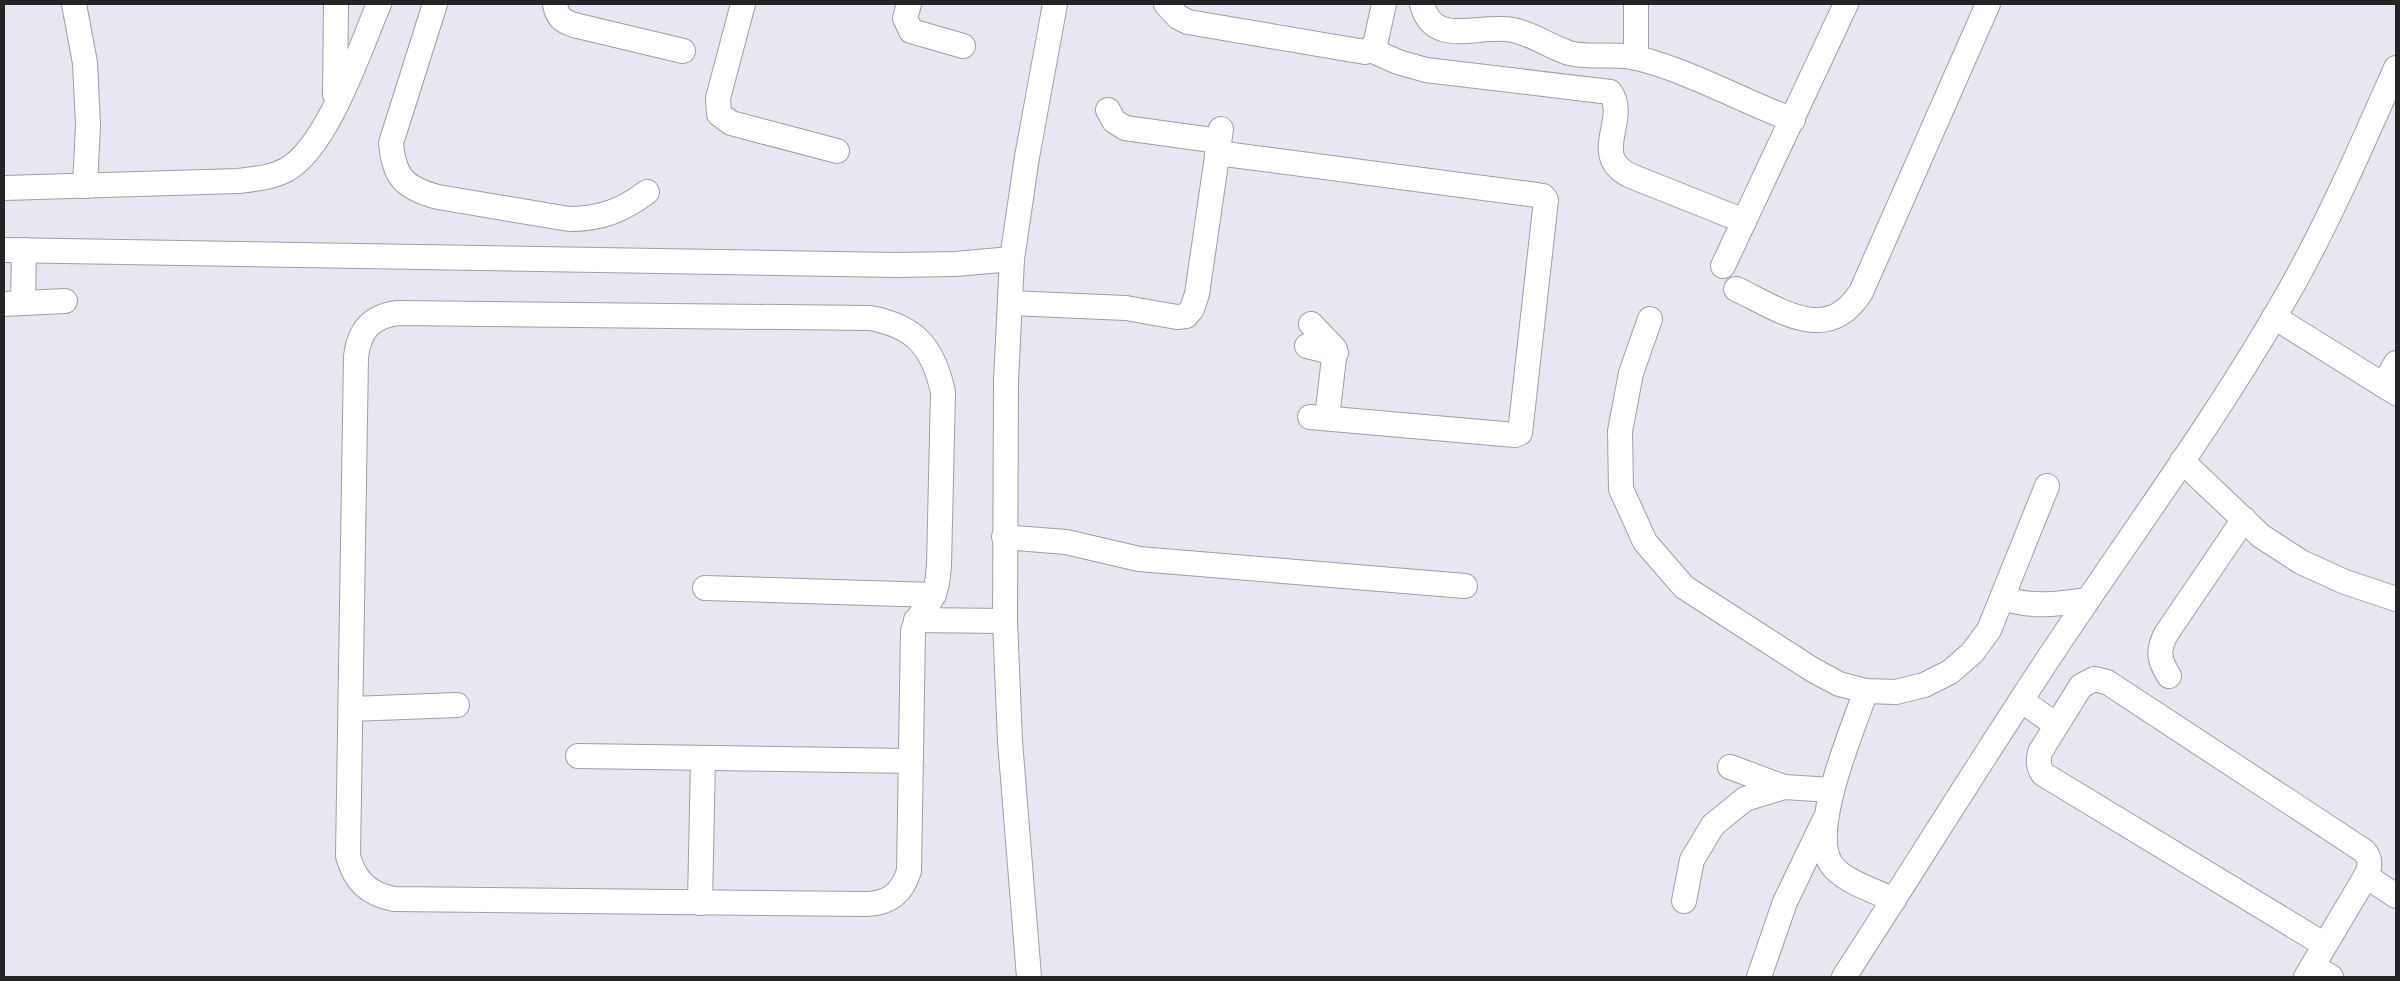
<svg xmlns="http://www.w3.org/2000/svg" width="2400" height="981" viewBox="0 0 2400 981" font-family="'PT Sans',sans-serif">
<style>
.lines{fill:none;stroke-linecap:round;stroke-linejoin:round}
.minor-casing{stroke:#9e9fa7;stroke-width:26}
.minor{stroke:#fff;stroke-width:24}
</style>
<rect width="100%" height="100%" fill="#e6e7f0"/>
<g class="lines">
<!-- minor casing -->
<g class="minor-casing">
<g id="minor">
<polyline points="74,4 85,63 88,125 85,186"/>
<path d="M435 4 391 143C394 177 404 188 438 197L569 219C600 219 622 211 647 192"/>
<path d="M555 4C557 17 562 21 574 25L683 51"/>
<polyline points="743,4 718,98 719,114 731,123 837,151"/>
<polyline points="909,4 905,18 911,31 963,46"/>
<polyline points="1166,4 1178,17 1188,22 1365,52 1375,45 1384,4"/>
<path d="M1422 4C1433 49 1480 23 1513 30 1533 34 1550 47 1569 53 1592 59 1615 52 1637 58 1692 72 1740 100 1793 120"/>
<path d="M1371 50 1398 62 1426 70 1610 92C1630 119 1588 156 1631 176L1744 221"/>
<polyline points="1636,58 1636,4"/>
<polyline points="335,94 336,4"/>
<polyline points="1108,110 1114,121 1125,128 1219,141"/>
<polyline points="1217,153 1537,195 1543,196 1546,200 1520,433 1515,435 1310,417"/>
<path d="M4 188 238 181C254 179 271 178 286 170 328 147 360 48 379 4"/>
<polyline points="4,250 897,265 955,264 1012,259"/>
<polyline points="1723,266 1846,4"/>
<path d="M1736 289C1779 309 1827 346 1861 292L1988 4"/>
<polyline points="23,303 24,250"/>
<polyline points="1010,303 1126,308 1177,317 1186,316 1192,309 1197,294 1221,129"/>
<polyline points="4,304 65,301"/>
<path d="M398 313 870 318C915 326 933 347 943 392L939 565C938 575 938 584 934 593 928 608 918 613 913 631L909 871C902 893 890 903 867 904L394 899C368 894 355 881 348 856L356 357C359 330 372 316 398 313Z"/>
<polyline points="2274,317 2396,393"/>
<polyline points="1650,319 1631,373 1620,431 1621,489 1645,542 1684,587 1813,670 1839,684 1866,691 1896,692 1924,685 1950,672 1972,653 1989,630 2047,486"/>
<polyline points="1311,324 1335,349 1327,418"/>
<polyline points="1307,346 1336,353"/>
<polyline points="2383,385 2396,363"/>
<polyline points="2182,461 2261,536 2301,562 2345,582 2396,599"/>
<polyline points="1004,537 1066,542 1139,559 1465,586"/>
<polyline points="705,588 934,595"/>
<path d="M2003 598C2032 608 2058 604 2088 600"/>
<polyline points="916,620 1005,621"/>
<path d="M2169 676C2159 660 2157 651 2166 634L2244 519"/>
<path d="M1866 691C1853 728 1809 830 1831 864 1842 881 1876 891 1894 900"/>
<polyline points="2021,700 2056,725"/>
<polyline points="351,709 457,705"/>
<polyline points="578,756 911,761"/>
<polyline points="1730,767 1784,787"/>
<polyline points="2366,876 2396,896"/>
<polyline points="1684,901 1692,860 1713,825 1745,799 1784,787 1832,790"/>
<polyline points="700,903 703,758"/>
<polyline points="2313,966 2331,977"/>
<polyline points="1029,977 1010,741 1005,621 1006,381 1012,259 1027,157 1055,4"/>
<polyline points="1759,977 1785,902 1824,821"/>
<path d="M1844 977C1914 869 1981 760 2052 653 2134 530 2223 410 2295 281 2333 212 2364 140 2396 68"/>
<path d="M2306 977C2326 943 2346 910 2366 876 2371 866 2371 859 2364 851L2107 682 2094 679 2081 686 2040 752C2038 761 2038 766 2043 774L2325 945"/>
</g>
</g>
<!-- minor -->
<use href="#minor" class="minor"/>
</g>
<!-- border -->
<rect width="2400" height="981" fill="none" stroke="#242427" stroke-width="10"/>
</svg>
